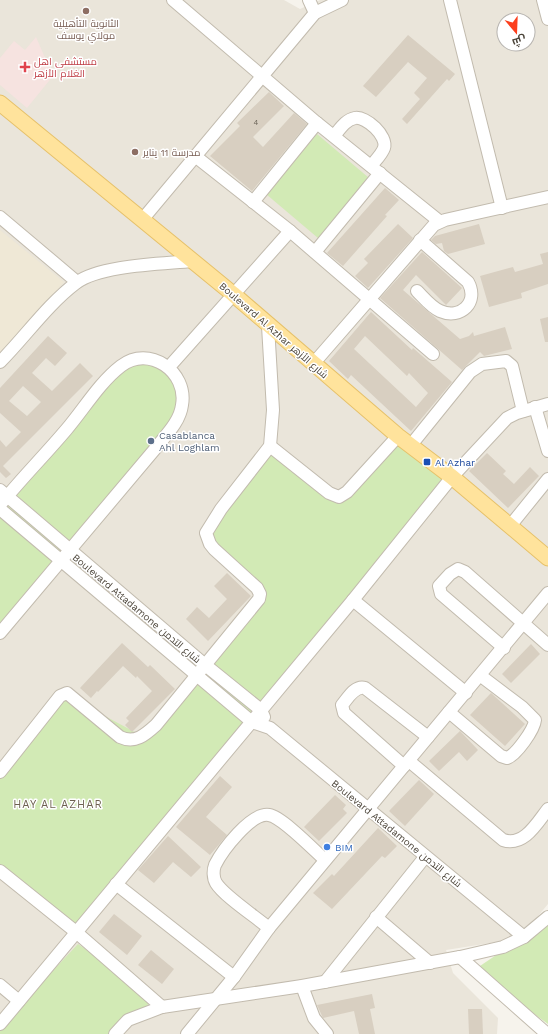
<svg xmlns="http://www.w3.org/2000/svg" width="548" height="1034" viewBox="0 0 548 1034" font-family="'Work Sans',Cairo,sans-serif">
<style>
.residential{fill:#eae5da;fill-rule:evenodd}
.education{fill:#efe8d6}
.medical{fill:#f6e3e0}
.green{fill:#d2eab5}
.building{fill:#d8cfc1;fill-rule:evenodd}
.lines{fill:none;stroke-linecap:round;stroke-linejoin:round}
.minor-casing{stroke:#c2bbae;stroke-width:14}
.major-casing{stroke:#e6c16a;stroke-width:17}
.minor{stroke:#fff;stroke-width:12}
.major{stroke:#ffe39c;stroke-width:15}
.education-dot{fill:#8d6e63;stroke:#fff;stroke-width:1.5}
.health-dot{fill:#e0444e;stroke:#fff;stroke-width:1.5}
.service-dot{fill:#5c6f8a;stroke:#fff;stroke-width:1.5}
.transit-dot{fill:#1a4fb4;stroke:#fff;stroke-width:1.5}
.shop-dot{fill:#3f7fe0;stroke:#fff;stroke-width:1.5}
.labels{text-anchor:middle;stroke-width:3;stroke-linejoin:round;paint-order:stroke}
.number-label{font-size:8px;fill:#6e675b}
.education-label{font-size:10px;fill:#785e54;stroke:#fff}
.health-label{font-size:10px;fill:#be3a42;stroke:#fff;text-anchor:start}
.street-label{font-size:10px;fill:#4b4439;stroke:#fff}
.service-label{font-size:10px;fill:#4e5e75;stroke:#fff;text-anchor:start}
.transit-label{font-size:10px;fill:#164399;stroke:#fff;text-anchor:start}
.shop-label{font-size:10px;fill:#366cbe;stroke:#fff;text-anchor:start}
.neighbourhood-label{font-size:11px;letter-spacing:1px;fill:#6e6250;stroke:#fff}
</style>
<rect width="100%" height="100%" fill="#f6f3ec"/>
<!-- residential -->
<path class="residential" d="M0 0H284L300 9 320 0H546L548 9V904L534 921 503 941 446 950 453 973 498 1018 497 1034H0ZM504 20H528V44H504Z"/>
<!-- education -->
<polygon class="education" points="0,230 64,282 2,356 0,355"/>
<!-- medical -->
<polygon class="medical" points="36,37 53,76 27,108 0,85 0,58 14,41 25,50"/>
<!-- green -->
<g class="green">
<polygon points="317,134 369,178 318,238 266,194"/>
<polygon points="135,359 171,367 181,410 0,632 0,506 62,433"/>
<polygon points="401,435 456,481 252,722 77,933 0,867 0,773 66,695 142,736 260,599 206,533 270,446 343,500"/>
<polygon points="548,920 548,1024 474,970"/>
<polygon points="78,944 154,998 120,1034 0,1034 0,1027"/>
</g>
<!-- building -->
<g class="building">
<polygon points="408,35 455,74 449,81 447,79 407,124 402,119 420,99 414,93 427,78 408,62 376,97 363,86"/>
<polygon points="269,92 284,106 253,137 263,147 294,113 307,124 252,191 210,156 240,126 237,123"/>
<polygon points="385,188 399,200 385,215 387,216 343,266 327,253"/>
<polygon points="398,224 413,238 368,288 355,276 368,263 364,259"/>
<polygon points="479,224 485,244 448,254 444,251 442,243 436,244 431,240 435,236"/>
<polygon points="422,252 462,288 446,305 416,275 403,290 460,339 469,336 473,332 474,336 505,327 512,349 484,356 480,352 462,370 380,298"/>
<polygon points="548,252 548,284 521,293 522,298 489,307 480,276 513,267 515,272 543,264 540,254"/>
<path d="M371 312 412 350 413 348 452 382 411 431 351 375 348 379 329 361ZM365 336 407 376 409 373 428 393 416 407 354 349Z"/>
<polygon points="548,317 548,342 545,342 540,319"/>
<path d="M48 336 67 353 55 366 46 358 32 373 52 391 80 363 93 376 3 466 11 474 6 478 0 472V440L6 447 21 432 0 413V388ZM23 386 41 402 27 416 9 401Z"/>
<polygon points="487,453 506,471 503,474 514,484 530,467 539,476 508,508 469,471"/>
<polygon points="227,573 251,596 208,641 186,619 197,607 209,618 227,599 214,586"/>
<polygon points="122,643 148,667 150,665 175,689 132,732 125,725 129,721 126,718 152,691 137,676 136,678 123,666 98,692 97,691 91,698 80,688"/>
<polygon points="531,644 540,654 511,683 502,674"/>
<polygon points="491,693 525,724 505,746 470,715"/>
<polygon points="460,731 478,750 467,761 459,752 439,771 429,761"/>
<polygon points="220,776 232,787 206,817 227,835 210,855 176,827"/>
<polygon points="419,780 434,794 405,826 389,811"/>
<polygon points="335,795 346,805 343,809 347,813 319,841 304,827"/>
<polygon points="378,828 397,846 385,858 382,856 332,909 313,893 332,874 334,876"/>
<polygon points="168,836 201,867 191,877 173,862 154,883 138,870"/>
<polygon points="114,914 142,936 127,955 99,932"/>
<polygon points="151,950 174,969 162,984 138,965"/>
<polygon points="372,994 375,1008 370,1009 375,1034 359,1034 354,1011 323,1018 317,1005"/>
<polygon points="468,1009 482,1009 483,1034 469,1034"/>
</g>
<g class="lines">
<!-- minor casing -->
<g class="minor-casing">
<g id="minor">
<polyline points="173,0 317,123 439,221"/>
<polyline points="309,0 315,13"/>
<polyline points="450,0 502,208"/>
<polyline points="543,0 548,19"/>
<path d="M334 136C340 129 345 120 355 118 366 116 388 136 384 148 382 154 375 161 371 166"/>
<polyline points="195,156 290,231 433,354"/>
<polyline points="253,202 317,123"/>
<polyline points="0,217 77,282"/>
<polyline points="142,220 315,13 342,0"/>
<polyline points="315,252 380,173"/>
<path d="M417 291C424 298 431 307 440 311 461 320 479 302 468 282L420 240"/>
<path d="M0 362C25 337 47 305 76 283 100 265 162 264 192 261"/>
<polyline points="313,364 434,225 445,220 548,197"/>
<polyline points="169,367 290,231"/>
<polyline points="535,407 548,451"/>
<polyline points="411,445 470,372 482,364 506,361 512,366 523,411"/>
<polyline points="270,446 329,493 339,497 347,492 398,436"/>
<polyline points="0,490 204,664 261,710 264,717"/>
<path d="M0 505C21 479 44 456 66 430 84 409 99 383 121 366 149 344 188 372 182 405 180 422 165 436 155 449L0 633"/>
<polyline points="0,509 252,722 270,728 524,937"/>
<polyline points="510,526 548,479"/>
<polyline points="353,600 466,693"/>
<polyline points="504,648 441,594 439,586 450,574 458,569 465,572 548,645"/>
<path d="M449 712 501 756 507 758C516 755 534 730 535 720L522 707 481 676"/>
<path d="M409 761 503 840C524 847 537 823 548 809"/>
<path d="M404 766 344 713 342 705C348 698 355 685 365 688L428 737"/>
<path d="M0 772 60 696 67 693 120 737C135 744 145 735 156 725L259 599 260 594 257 588 214 549 210 544 206 533 221 509 270 446 273 410 268 326"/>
<polyline points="0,871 76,932 162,1007"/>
<polyline points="116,884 234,977"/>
<polyline points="376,917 430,963"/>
<path d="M269 928C256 917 224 896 216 883 213 878 213 870 215 865 222 851 251 812 269 815 282 817 314 850 325 860"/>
<polyline points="460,957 547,1034"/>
<polyline points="325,982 425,857"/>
<polyline points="0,985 19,1001"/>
<polyline points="302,986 314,1018 327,1034"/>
<polyline points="0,1024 353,600 452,477 507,418 517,413 548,404"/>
<polyline points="115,1034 128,1020 162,1007 302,986 460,957 503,947 524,937 548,917"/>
<polyline points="187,1034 234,977 269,928 548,593"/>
</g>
</g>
<!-- major casing -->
<g class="major-casing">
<polyline id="major" points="0,103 233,294 398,436 452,477 548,558"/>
</g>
<!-- minor -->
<use href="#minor" class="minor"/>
<!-- major -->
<use href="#major" class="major"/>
</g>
<!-- markers -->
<g class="education-dot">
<circle cx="86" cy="11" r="4"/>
<circle cx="135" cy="152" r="4"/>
</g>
<path class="health-dot" d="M23 61h4v4h4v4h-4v4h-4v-4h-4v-4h4z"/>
<circle class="service-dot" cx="151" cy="441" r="4"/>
<rect class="transit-dot" x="423" y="458" width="8" height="8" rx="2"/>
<circle class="shop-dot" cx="327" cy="847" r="4"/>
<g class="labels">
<!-- number labels -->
<g class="number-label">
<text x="256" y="125">4</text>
</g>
<!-- education labels -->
<g class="education-label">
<text x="86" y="27">الثانوية التأهيلية<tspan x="86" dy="12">مولاي يوسف</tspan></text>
<text x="143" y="156" text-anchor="start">مدرسة 11 يناير</text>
</g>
<!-- health labels -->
<g class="health-label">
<text x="34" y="65">مستشفى اهل<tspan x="34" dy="12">الغلام الأزهر</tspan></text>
</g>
<!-- street labels -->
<g class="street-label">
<text transform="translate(274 330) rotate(41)" y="4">Boulevard Al Azhar شارع الأزهر</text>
<text transform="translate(137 608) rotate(40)" y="4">Boulevard Attadamone شارع التدمن</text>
<text transform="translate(397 833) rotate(39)" y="4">Boulevard Attadamone شارع التدمن</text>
</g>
<!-- service labels -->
<g class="service-label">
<text x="159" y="439">Casablanca<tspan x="159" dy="12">Ahl Loghlam</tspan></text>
</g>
<!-- transit labels -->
<g class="transit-label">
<text x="435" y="466">Al Azhar</text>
</g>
<!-- shop labels -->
<g class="shop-label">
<text x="335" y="851">BIM</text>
</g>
<!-- neighbourhood labels -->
<g class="neighbourhood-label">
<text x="58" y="808">HAY AL AZHAR</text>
</g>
</g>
<!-- north arrow -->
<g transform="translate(516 32) rotate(161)"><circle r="19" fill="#ffffff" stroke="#b7b4b0"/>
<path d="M0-3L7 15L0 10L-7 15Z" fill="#fc3f1d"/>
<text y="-6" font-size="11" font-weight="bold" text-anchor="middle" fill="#4b4439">ش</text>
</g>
</svg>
